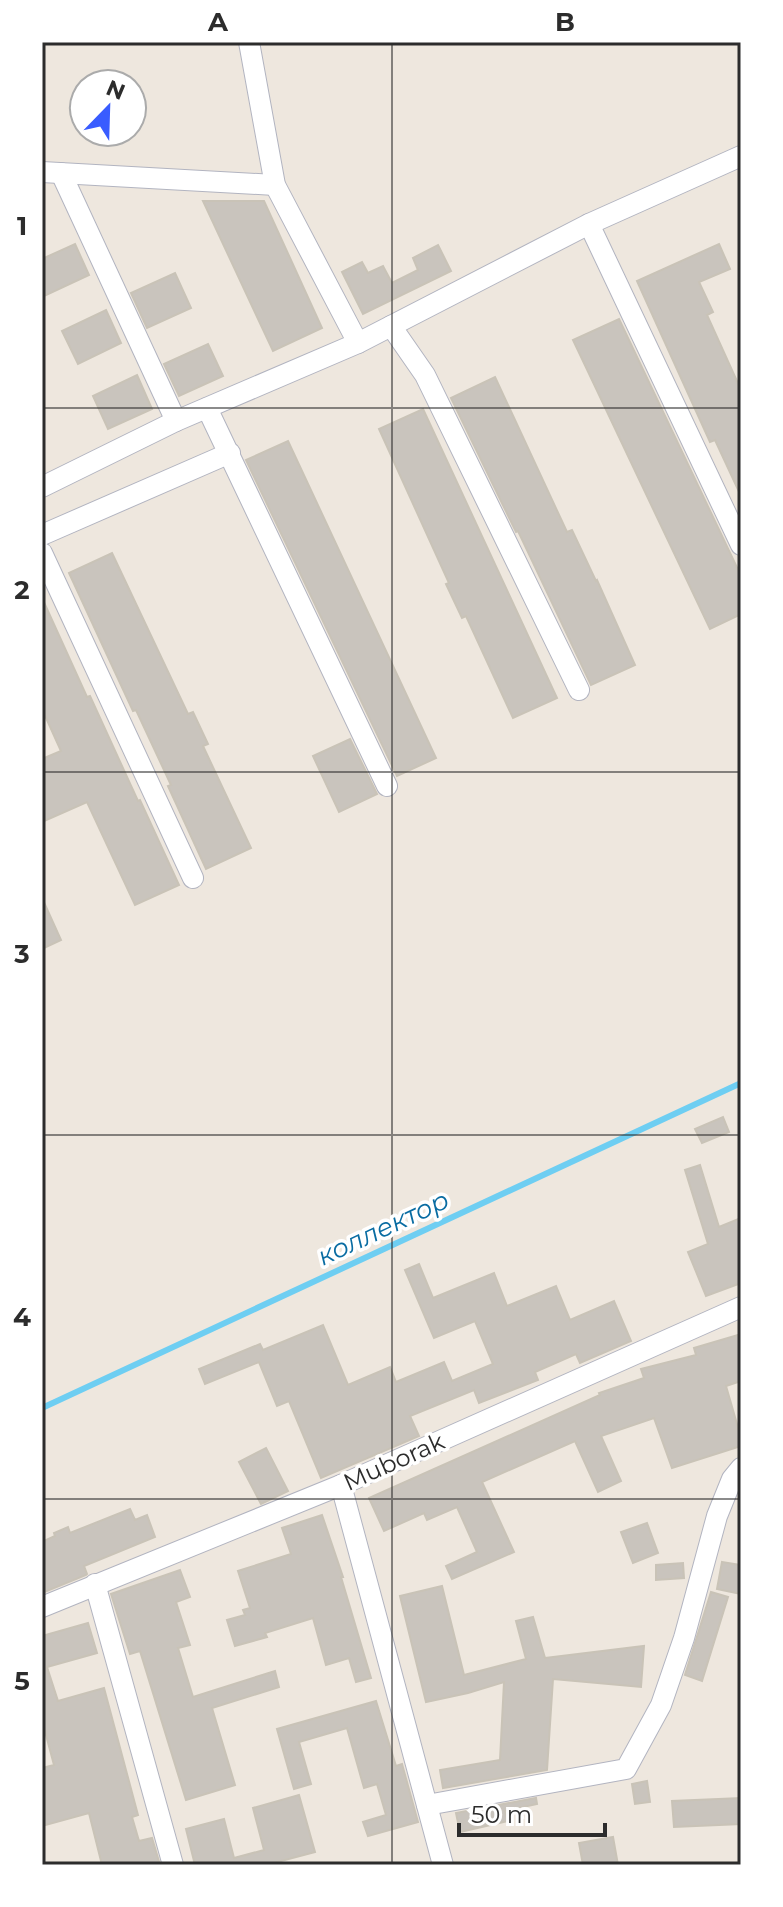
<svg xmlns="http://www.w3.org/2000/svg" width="783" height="1907" viewBox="0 0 783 1907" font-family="Montserrat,sans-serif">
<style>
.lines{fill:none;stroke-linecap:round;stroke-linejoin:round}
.stream{stroke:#6ecef2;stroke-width:6}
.building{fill:#c9c4bd;stroke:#c9c3b7;stroke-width:2}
.minor-casing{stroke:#b2b4c0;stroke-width:22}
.minor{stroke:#fff;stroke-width:20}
.grid{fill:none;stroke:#2c2c2c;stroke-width:2;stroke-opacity:0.55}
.labels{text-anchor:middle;stroke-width:7;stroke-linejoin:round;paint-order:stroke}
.street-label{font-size:24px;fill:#2c2c2c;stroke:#fff}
.water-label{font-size:26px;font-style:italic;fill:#096ca2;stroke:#fff}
.neatline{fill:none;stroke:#2c2c2c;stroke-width:3}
.grid-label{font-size:26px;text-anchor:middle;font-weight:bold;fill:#2c2c2c}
</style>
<rect width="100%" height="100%" fill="#eee7de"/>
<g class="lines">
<!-- stream -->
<polyline class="stream" points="42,1408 741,1083"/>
</g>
<!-- building -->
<g class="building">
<polygon points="203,201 264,201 322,328 273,351"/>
<polygon points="75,244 89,275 42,297 42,259"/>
<polygon points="719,244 730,269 699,282 713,312 707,315 741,390 741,496 715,440 710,442 637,281"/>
<polygon points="438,245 451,271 363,314 342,272 362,262 368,273 383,266 392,283 418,270 413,258"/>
<polygon points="175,273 191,308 147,328 131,293"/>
<polygon points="106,310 121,343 78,364 62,331"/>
<polygon points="619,319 741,576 741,614 710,629 573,340"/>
<polygon points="208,344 223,376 179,396 164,364"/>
<polygon points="137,375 152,409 108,429 93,396"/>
<polygon points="495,377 567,532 572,530 596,581 597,580 635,665 591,685 518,531 516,532 451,398"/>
<polygon points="423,409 557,698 513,718 466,616 462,618 446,584 449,583 379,429"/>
<polygon points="288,441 436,758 397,776 246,460"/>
<polygon points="112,553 188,714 193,712 208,744 203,746 251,848 206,869 168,786 171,785 136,710 133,711 69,573"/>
<polygon points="42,598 87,697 90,696 138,801 140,800 179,885 135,905 87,802 42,822 42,759 61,751 42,709"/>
<polygon points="350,739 377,794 339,812 313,756"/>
<polygon points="42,898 61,940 42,949"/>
<polygon points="723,1117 729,1132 702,1143 695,1129"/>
<polygon points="700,1165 719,1227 741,1218 741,1283 706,1296 688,1252 708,1244 685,1170"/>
<polygon points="419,1264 433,1298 494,1273 507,1306 556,1286 570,1320 614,1301 631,1341 580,1363 576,1354 535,1372 538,1380 479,1403 474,1390 410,1416 419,1436 321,1478 289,1401 277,1406 259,1362 205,1384 199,1369 260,1344 263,1350 323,1325 348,1385 390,1367 396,1382 444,1362 452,1381 493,1364 475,1321 434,1338 405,1270"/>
<polygon points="741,1334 741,1381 726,1386 741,1438 741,1446 672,1468 654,1418 601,1436 621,1481 598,1492 575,1441 482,1482 514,1552 452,1579 446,1566 477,1552 457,1507 427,1520 424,1513 384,1531 369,1498 600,1395 599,1393 644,1378 641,1369 696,1355 694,1348"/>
<polygon points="266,1448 288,1491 261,1504 239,1462"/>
<polygon points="130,1509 135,1520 147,1515 155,1537 84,1566 87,1574 86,1575 42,1593 42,1542 55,1536 54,1533 68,1527 70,1533"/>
<polygon points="322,1515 343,1577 341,1577 371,1678 356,1682 349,1658 326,1665 313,1618 265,1633 267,1637 235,1646 227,1620 245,1615 243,1610 250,1608 238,1571 291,1554 282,1528"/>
<polygon points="647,1523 658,1553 633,1563 621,1532"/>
<polygon points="722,1562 741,1565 741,1594 717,1589"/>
<polygon points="683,1563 684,1578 656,1580 656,1565"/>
<polygon points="180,1570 190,1597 176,1602 190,1645 178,1648 193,1697 275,1671 279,1687 212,1708 235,1785 186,1800 140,1651 130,1654 111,1594"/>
<polygon points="442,1586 464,1675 526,1659 516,1621 533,1617 545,1658 644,1646 641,1687 553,1679 547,1770 443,1788 440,1770 500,1760 504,1682 468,1693 426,1702 400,1596"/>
<polygon points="711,1592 728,1597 702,1681 685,1675"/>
<polygon points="88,1623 97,1653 47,1667 58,1701 104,1688 138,1815 132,1817 139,1841 152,1838 160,1865 102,1865 89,1813 42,1826 42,1768 54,1765 42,1720 42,1636"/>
<polygon points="376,1701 396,1766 402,1764 418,1822 368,1836 363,1822 386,1815 377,1784 364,1788 347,1728 299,1742 311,1784 294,1789 277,1729"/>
<polygon points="647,1781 650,1802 635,1804 632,1784"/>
<polygon points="299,1795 315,1852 266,1865 195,1865 186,1829 224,1819 234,1858 264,1850 253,1808"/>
<polygon points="536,1798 537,1804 505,1811 508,1821 460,1832 456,1813"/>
<polygon points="741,1798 741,1824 674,1827 672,1801"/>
<polygon points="613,1837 618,1865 583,1865 579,1843"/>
</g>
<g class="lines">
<!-- minor casing -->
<g class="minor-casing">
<g id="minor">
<polyline points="249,42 275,185 358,343"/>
<polyline points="42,172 275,185"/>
<polyline points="61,173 176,421"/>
<polyline points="589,224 741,545"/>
<polyline points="391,326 425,375 579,690"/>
<polyline points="207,408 387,786"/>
<polyline points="42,487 176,421 358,343 589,224 741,156"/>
<polyline points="42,535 230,453"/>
<polyline points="42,553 193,878"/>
<polyline points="341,1485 443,1865"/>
<polyline points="95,1584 173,1865"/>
<polyline points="42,1607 341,1485 741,1307"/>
<polyline points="427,1805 626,1769 661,1705 684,1638 717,1516 732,1479 741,1468"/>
</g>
</g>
<!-- minor -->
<use href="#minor" class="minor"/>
</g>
<!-- grid -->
<path class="grid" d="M392 42V1865M42 408H741M42 772H741M42 1135H741M42 1499H741"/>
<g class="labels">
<!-- street labels -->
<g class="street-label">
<text transform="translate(394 1462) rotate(-24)" y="8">Muborak</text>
</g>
<!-- water labels -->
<g class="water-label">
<text transform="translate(383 1228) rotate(-25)" y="9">коллектор</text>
</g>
</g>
<!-- border -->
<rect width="783" height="1907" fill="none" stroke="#ffffff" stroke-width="88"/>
<!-- north arrow -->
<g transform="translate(108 108) rotate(23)"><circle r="38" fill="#ffffff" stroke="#ababab" stroke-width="2"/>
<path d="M0-6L14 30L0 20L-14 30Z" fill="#395cff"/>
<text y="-12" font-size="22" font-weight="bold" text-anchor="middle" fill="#2c2c2c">N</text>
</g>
<!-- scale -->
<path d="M459 1823v12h146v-12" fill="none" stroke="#2c2c2c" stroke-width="4"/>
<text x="471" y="1823" font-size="24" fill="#2c2c2c" stroke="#ffffff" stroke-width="6" paint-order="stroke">50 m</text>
<rect x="44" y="44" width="695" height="1819" class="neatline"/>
<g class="grid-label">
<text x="218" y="31">A</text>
<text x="565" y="31">B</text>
<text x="22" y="235">1</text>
<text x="22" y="599">2</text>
<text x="22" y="963">3</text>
<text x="22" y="1326">4</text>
<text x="22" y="1690">5</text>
</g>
</svg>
